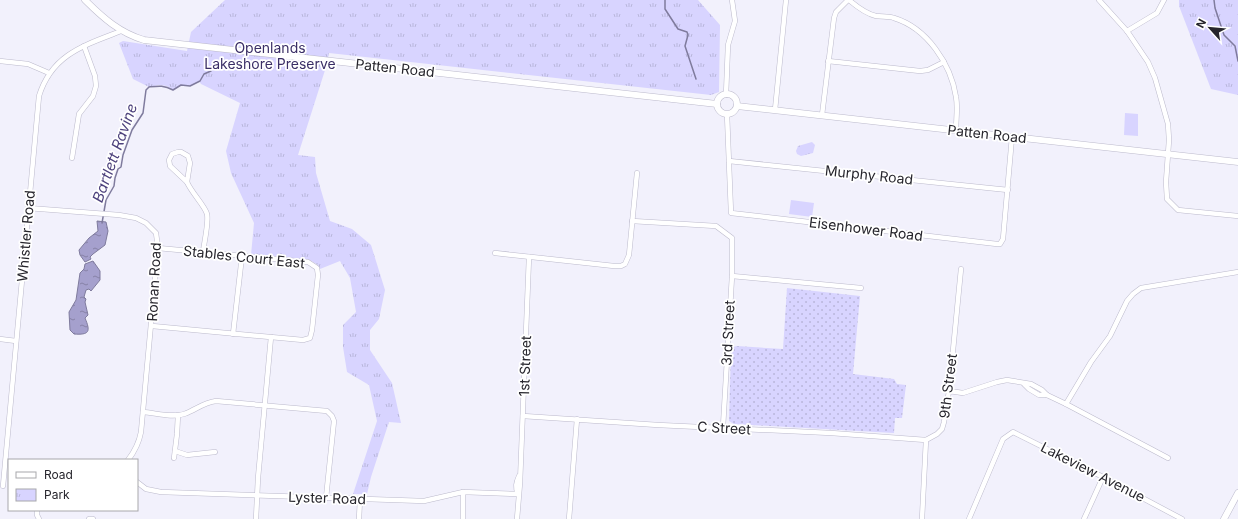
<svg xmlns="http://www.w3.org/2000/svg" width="1238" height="519" viewBox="0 0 1238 519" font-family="Inter,sans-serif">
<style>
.grass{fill:url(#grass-dots)}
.park{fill:url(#park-tufts)}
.pitch{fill:#d8d4ff}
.water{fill:url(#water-ripples);stroke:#7f7b9d}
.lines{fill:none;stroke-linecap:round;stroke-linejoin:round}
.stream{stroke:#7f7b9d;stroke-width:1.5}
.street-casing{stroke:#bcbacc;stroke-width:5.5}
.secondary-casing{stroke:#bcbacc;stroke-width:7}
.street{stroke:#fff;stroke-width:4.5}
.secondary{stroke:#fff;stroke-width:6}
.labels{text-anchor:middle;stroke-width:3.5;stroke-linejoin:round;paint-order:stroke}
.park-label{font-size:14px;fill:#3a2e66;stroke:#fff}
.street-label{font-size:14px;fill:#26252c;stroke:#fff}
.water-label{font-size:15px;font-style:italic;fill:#4e437d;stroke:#fff}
</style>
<defs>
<pattern id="grass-dots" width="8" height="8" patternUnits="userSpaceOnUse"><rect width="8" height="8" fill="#d8d4ff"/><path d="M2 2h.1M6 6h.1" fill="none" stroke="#b9b6db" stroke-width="1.8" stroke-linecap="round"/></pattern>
<pattern id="park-tufts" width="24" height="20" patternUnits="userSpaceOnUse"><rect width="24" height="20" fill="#d8d4ff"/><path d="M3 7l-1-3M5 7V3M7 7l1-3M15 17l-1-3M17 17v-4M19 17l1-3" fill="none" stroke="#b9b6db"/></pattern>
<pattern id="water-ripples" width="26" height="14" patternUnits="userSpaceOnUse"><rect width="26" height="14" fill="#a5a0cd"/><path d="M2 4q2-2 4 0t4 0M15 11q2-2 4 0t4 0" fill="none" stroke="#8682a7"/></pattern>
</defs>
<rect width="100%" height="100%" fill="#f2f1fc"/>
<!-- grass -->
<polygon class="grass" points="787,288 860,296 853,374 894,379 897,384 906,385 902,418 895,418 894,433 734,424 729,421 731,350 733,347 737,346 783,349"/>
<!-- park -->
<g class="park">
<polygon points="225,0 698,0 720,25 719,92 711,95 329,53 326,67 298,155 315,157 316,173 330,221 352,229 371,245 385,290 379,319 370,330 370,350 392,383 401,423 389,422 371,477 367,494 353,494 377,421 369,385 347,372 343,347 343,325 356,312 350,278 340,261 320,269 318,265 310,260 251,255 254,223 231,173 226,151 240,103 201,84 199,81 190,86 181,85 173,90 167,86 159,85 149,87 133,79 119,43 123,41 187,51 191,32"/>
<polygon points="1179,0 1238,0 1238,95 1211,89 1179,6"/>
<polygon points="812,142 815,145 813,153 801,156 797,154 796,151 798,146"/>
</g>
<!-- pitch -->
<g class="pitch">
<polygon points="1125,113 1138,114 1138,136 1124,135"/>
<polygon points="791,200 814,203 812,217 789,214"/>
</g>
<!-- water -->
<g class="water">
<polygon points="97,221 106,222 108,231 105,245 93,254 90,257 91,259 85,262 80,255 79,250 89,238 98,231"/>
<path d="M93 261 100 271V280L91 291 89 289 86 290 84 297 86 299 85 302 88 315 85 318C91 332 89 335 74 334L70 330 69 312 76 300 80 273 84 269 85 264Z"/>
</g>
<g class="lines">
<!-- stream -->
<g class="stream">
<polyline points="665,0 665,9 678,29 687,32 688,35 685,46 696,79"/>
<polyline points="1214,0 1215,8 1224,35 1235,46 1238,61"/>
<path d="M102 223 106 200 114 186 115 178 118 169 121 167 123 155 132 130 143 113 146 90 149 87C158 86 164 85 173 90L181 85 190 86 200 81 204 74 211 71"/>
</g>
<!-- street casing -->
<g class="street-casing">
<g id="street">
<path d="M849 0C856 6 867 14 876 16 882 17 888 16 894 18 927 28 951 64 956 97 958 107 956 120 956 131"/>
<polyline points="1099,0 1127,31 1148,62 1155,78 1168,124 1169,140 1166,182 1167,199 1178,210 1238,216"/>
<polyline points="1127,31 1157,13 1164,0"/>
<polyline points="0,61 28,64 49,73"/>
<polyline points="828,61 920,71 928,70 944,62"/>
<polyline points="726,95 728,45 735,21 732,0"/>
<polyline points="775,110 786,0"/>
<polyline points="727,114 731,213 997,244 1000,244 1003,239 1012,137"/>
<polyline points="822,115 834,18 836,12 848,0"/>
<polygon points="178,152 181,152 188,156 190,163 187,182 170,166 169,160 172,154"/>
<polyline points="72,158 79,114 93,96 96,86 95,76 84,46"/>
<polyline points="729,161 1008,190"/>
<path d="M187 182C191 192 205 206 207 214 209 222 204 243 203 252"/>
<path d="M28 208 119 215 136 218 146 223 156 233 158 248 141 432C139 443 135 451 128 460"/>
<polyline points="632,221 716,226 732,238 732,276 723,427"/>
<polyline points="495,253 614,266 621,266 625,264 629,255 637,173"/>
<polyline points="732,276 861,288"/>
<polyline points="152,326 303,340 310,338 312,330 318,275 317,268 308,262 158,248"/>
<polyline points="233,334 242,256"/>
<polyline points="0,339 16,341"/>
<polyline points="1024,384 1029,389 1039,395 1047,395 1066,404 1168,458"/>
<polyline points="949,391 963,393 997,382 1007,380 1031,384 1042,390 1047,395"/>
<polyline points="1066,404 1091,362 1110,336 1127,301 1133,294 1141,288 1238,272"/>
<path d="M143 412C156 413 172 418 184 414 196 410 202 403 216 401L327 411 332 416 334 421 326 498"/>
<polyline points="523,416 658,425 831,433 926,440"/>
<polyline points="175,451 187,455 215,452"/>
<polyline points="174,458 177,434 178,415"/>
<polyline points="137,482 146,489 161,492 424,501 463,492 518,494"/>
<path d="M3 486 39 96C52 54 85 45 121 31"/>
<polyline points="463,492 463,519"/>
<path d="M518 494C515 487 516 483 519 476"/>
<polyline points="37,510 37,515 39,519"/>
<polyline points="89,519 93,519"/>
<polyline points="256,519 258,478 271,337"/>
<polyline points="359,519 360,499"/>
<polyline points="517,519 520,483 529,257"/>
<polyline points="569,519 577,419"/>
<polyline points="922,519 926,440 937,434 942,429 944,422 949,391 961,269"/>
<polyline points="969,519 1003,439 1013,432 1103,477 1182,519"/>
<polyline points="1084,519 1103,477"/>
</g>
</g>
<!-- secondary casing -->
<g class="secondary-casing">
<g id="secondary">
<path d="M85 0C103 18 120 33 144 40L717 104"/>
<circle cx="727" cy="104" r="10"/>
<polyline points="737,106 1238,162"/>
<polyline points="1224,519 1238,493"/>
</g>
</g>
<!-- street -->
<use href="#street" class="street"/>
<!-- secondary -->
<use href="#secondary" class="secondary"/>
</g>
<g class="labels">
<!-- park labels -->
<g class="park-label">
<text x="270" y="53">Openlands<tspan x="270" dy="16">Lakeshore Preserve</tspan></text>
</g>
<!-- street labels -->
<g class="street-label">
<text transform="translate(395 68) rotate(6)" y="5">Patten Road</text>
<text transform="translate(987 134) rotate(6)" y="5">Patten Road</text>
<text transform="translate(869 175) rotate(6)" y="5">Murphy Road</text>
<text transform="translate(866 229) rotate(7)" y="5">Eisenhower Road</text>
<text transform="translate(26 236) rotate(-85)" y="5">Whistler Road</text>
<text transform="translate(244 257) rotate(6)" y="5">Stables Court East</text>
<text transform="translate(154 282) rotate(-87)" y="5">Ronan Road</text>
<text transform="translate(728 333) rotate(-87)" y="5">3rd Street</text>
<text transform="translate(525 366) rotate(-88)" y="5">1st Street</text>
<text transform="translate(948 386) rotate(-83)" y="5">9th Street</text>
<text transform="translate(724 428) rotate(3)" y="5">C Street</text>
<text transform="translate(1093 472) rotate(27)" y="5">Lakeview Avenue</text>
<text transform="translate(327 498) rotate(2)" y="5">Lyster Road</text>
</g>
<!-- water labels -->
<g class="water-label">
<text transform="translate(115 153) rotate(-70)" y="5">Bartlett Ravine</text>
</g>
</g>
<!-- legend -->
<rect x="8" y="459" width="130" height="52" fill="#ffffff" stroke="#a8a8ab"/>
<rect x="16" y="472" width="20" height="6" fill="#ffffff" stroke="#a8a8ab"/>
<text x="44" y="479" font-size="12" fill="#26252c">Road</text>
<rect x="16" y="489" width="20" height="12" fill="url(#park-tufts)" stroke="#a8a8ab"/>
<text x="44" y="499" font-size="12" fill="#26252c">Park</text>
<!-- north arrow -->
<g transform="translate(1210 28) rotate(297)" stroke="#ffffff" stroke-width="3" paint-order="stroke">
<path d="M0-3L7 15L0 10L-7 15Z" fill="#26252c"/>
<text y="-6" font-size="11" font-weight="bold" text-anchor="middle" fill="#26252c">N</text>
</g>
</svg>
